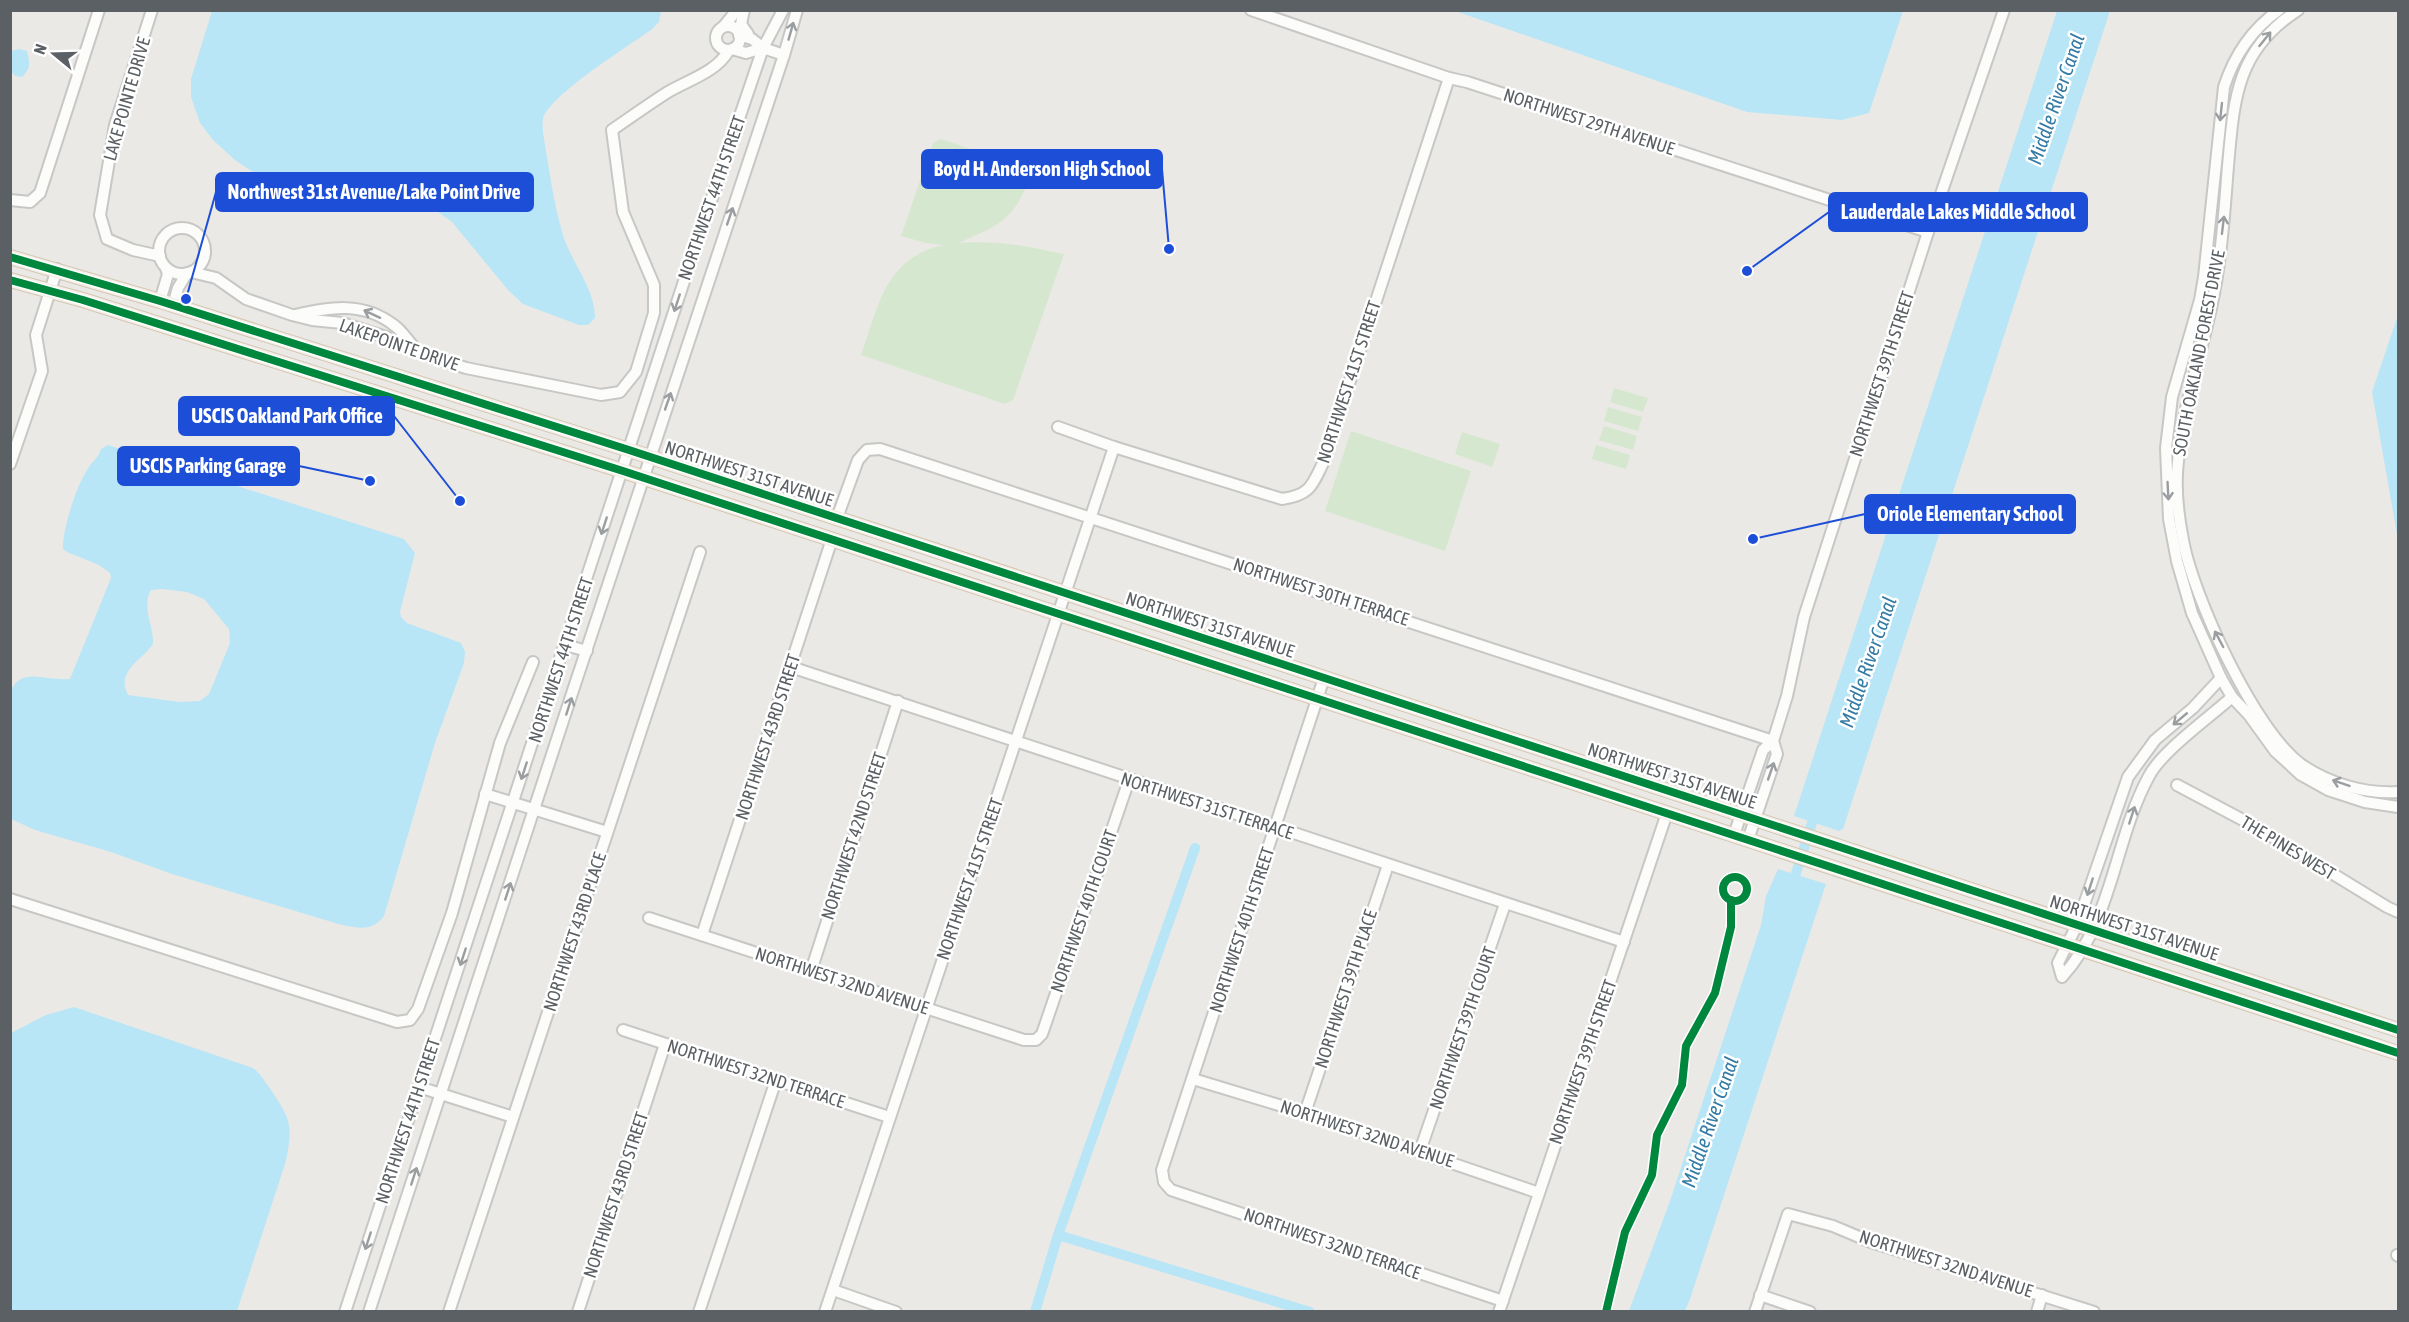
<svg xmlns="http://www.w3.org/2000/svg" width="2409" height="1322" viewBox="0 0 2409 1322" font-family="'Asap Condensed',sans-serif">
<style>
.green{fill:#d5e8cf}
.water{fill:#b8e6f7;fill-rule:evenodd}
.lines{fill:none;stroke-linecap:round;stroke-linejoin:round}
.canal{stroke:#b8e6f7;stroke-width:10}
.minor-casing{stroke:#c7c7c6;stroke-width:14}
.major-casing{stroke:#d4c6b2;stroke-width:16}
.minor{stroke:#fcfcfb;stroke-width:10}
.major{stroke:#f3efe7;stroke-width:14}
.cycleway-casing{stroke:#fff;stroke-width:11}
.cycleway{stroke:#00873e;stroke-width:8}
.oneway{stroke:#9b9ea0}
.labels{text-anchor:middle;stroke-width:5;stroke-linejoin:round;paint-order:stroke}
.street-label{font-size:18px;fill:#5b6064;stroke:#fff}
.water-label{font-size:20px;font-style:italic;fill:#347ba5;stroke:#fff}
.leader{fill:none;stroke:#1d4ed8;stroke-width:2}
.callout-dot{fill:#1d4ed8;stroke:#fff;stroke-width:2}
.callout{fill:#1d4ed8;stroke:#1d4ed8;stroke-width:2}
.callout-label{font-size:20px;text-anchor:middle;font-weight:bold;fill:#fff}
</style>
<rect width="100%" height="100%" fill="#ebe9e5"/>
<!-- green -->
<g class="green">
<path d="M941 139 1032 170C1017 218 1001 225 958 243 1000 240 1024 246 1064 254L1013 400 1005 404 861 355C878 307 885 257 944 245L926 243 901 236 933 143Z"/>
<polygon points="1614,388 1648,398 1643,412 1610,402"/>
<polygon points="1608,407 1642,417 1638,431 1604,421"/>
<polygon points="1604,426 1637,436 1633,450 1599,440"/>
<polygon points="1351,431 1471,471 1445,551 1325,511"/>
<polygon points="1462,432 1500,444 1492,467 1455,454"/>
<polygon points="1596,445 1630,455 1626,469 1592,459"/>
</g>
<!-- water -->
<g class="water">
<path d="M212 11H661L659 22 651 30C630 45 548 96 543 119 542 123 543 129 543 133 549 167 553 202 563 235 571 262 595 288 595 318L588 325H579L523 304 508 290 452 222 420 199 394 197 368 200 339 195 333 197H309L290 192 271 183 261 174 253 172 235 160 213 140 200 123 191 97V79Z"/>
<polygon points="1455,11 1903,11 1869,113 1842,120 1747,112"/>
<polygon points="2057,11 2110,11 1843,829 1839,831 1794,816"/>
<path d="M19 49 27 51C30 63 31 68 22 77L15 76 11 71V51Z"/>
<polygon points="2398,315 2398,540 2372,392"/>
<path d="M108 445 404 539 415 553 400 612 401 617 407 623 461 643 465 652 464 663 435 743 384 916C371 932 360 928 342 925L172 874 111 852 35 830 11 819 10 693C20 665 47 682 70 679L111 578 110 573 99 565 67 552 63 549C62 531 76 487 86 472 91 462 98 459 101 449ZM162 589 187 592 204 599 229 629 230 643 209 694 200 701 180 702 128 695C116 671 140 662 153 644 154 626 141 607 151 590Z"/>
<polygon points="1778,869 1826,884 1690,1299 1685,1311 1629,1311 1670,1201 1761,925 1766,896"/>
<path d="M74 1007 253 1068C261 1074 265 1082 271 1090 291 1120 293 1125 286 1161L237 1311H11V1033L46 1015Z"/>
</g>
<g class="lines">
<!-- canal -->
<g class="canal">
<polyline points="1792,886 1816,810"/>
<polyline points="1058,1235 1195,848"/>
<polyline points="1035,1312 1058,1235 1310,1312"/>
</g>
<!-- minor casing -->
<g class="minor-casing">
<g id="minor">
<polyline points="152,10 115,125 100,215 107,239 133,250 160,256"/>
<polyline points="744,10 741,24 748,34"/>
<polyline points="1251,10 1449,78 1467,82 1928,232"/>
<path d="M2279 10C2252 29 2234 56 2224 87L2204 277 2200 300 2172 397 2166 448 2169 519 2177 561 2192 613 2221 678 2232 697 2249 715 2275 751 2301 775 2328 790 2365 802 2398 807"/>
<path d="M2298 10C2236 50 2234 99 2228 166 2225 203 2223 240 2217 276 2208 339 2183 398 2178 461 2175 486 2178 515 2183 540 2193 596 2255 732 2302 765 2330 784 2365 794 2398 792"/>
<circle cx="728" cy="38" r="12"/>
<polyline points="724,26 737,10"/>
<polyline points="739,35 752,39 763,48 784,55"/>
<polyline points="732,49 746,53 763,48"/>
<polyline points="10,200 30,202 40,193 99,10"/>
<circle cx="182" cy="251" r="23"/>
<path d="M191 272 216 278 246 299 292 315 312 320 342 323 386 337 435 358 466 368 601 395 620 392 636 372 654 313V285L623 212 612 130C631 117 649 104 668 92 688 80 717 72 729 50"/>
<polyline points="160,301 168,274 166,268"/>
<polyline points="173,305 178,288 187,273"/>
<path d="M295 315C330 307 364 301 395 326 402 331 408 341 414 347"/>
<path d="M1058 427 1114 447 1282 499C1310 495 1312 486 1323 463L1449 78"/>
<polyline points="10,464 42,371 36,335 57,269"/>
<polyline points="837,518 858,460 867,450 880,449 1773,741"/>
<polyline points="565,645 587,651"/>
<polyline points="791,667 1624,942"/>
<polyline points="1324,678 1162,1170 1164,1182 1171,1190 1503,1301"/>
<path d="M2221 678 2193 708 2155 740 2128 777 2077 925 2058 963 2062 977C2113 921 2114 840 2149 776 2162 751 2210 717 2232 697"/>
<polyline points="2177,785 2258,828 2387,907 2398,912"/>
<polyline points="485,794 607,832"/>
<polyline points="1734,835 1763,750 1773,741 1787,696 1804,617 1928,232 2004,10"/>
<polyline points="1748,840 1777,754 1773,741"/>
<polyline points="10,899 397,1022 410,1020 418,1009 452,913 500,743 533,662"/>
<polyline points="649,918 1024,1040 1036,1040 1042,1034 1129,780"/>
<polyline points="702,935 832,539"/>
<polyline points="811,971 898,701"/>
<polyline points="623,1030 889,1117"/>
<polyline points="1193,1079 1305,1113 1539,1193"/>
<polyline points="419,1087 513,1117"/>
<polyline points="1305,1113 1388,865"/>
<polyline points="1420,1151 1505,904"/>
<polyline points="2397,1255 2398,1256"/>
<polyline points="833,1290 896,1312"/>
<polyline points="1760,1295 1810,1312"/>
<polyline points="345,1312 690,263 763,48 783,10"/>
<path d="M369 1312C507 893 643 473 784 55L797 10"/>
<polyline points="449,1312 700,552"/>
<polyline points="578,1312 665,1044"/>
<polyline points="699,1312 776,1080"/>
<polyline points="825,1312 1114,447"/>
<polyline points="1499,1312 1667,813"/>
<polyline points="1755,1312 1788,1214 1833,1226 1871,1242 2094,1312"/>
<polyline points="2037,1312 2042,1295"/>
</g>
</g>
<!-- major casing -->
<g class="major-casing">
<g id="major">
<polyline points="10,257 160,301 629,450 2398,1030"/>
<polyline points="10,280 83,300 623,471 2398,1053"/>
</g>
</g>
<!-- minor -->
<use href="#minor" class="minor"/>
<!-- major -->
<use href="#major" class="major"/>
<!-- cycleway casing -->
<g class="cycleway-casing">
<g id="cycleway">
<polyline points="10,257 160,301 629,450 2398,1030"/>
<polyline points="10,280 83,300 623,471 2398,1053"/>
<circle cx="1735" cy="889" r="12"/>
<polyline points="1606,1312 1625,1232 1652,1175 1657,1135 1682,1085 1686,1046 1715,993 1731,927 1731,900"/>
</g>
</g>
<!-- cycleway -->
<use href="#cycleway" class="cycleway"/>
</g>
<!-- one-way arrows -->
<defs><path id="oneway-shaft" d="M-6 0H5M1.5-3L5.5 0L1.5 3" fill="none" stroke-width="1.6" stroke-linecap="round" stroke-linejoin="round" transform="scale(1.5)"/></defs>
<g class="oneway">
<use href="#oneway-shaft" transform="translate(791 31) rotate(-74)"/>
<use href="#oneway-shaft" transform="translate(2265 39) rotate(-51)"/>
<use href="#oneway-shaft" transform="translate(2221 112) rotate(96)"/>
<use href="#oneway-shaft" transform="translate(730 216) rotate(-71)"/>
<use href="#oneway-shaft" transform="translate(2223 225) rotate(-83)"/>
<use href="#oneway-shaft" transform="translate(677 303) rotate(108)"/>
<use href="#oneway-shaft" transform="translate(372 314) rotate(-155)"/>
<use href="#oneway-shaft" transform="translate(668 401) rotate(-71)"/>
<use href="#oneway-shaft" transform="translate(2168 491) rotate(87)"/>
<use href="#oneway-shaft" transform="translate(604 526) rotate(108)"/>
<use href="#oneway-shaft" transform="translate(2219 639) rotate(-118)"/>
<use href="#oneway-shaft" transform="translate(569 706) rotate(-72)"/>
<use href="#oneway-shaft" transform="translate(2180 719) rotate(140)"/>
<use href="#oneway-shaft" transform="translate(524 771) rotate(108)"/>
<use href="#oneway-shaft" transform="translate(1771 771) rotate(-71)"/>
<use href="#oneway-shaft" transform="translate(2341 783) rotate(-161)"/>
<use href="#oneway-shaft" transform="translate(2132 815) rotate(-72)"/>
<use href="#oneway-shaft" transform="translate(2090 887) rotate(108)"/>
<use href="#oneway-shaft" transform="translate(508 891) rotate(-72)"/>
<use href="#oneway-shaft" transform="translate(463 957) rotate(108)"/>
<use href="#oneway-shaft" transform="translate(414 1176) rotate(-72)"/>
<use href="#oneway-shaft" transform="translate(368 1241) rotate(108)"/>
</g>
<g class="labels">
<!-- street labels -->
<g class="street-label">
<text transform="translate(127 99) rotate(-74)" y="6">LAKE POINTE DRIVE</text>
<text transform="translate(1589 122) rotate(18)" y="6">NORTHWEST 29TH AVENUE</text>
<text transform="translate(712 198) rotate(-71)" y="6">NORTHWEST 44TH STREET</text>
<text transform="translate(399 345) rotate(19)" y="6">LAKEPOINTE DRIVE</text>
<text transform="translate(2199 353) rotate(-79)" y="6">SOUTH OAKLAND FOREST DRIVE</text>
<text transform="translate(1882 374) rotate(-72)" y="6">NORTHWEST 39TH STREET</text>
<text transform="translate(1349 382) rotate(-72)" y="6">NORTHWEST 41ST STREET</text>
<text transform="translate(749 474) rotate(18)" y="6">NORTHWEST 31ST AVENUE</text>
<text transform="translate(1321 592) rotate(18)" y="6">NORTHWEST 30TH TERRACE</text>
<text transform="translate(1210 625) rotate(18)" y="6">NORTHWEST 31ST AVENUE</text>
<text transform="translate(561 660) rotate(-72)" y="6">NORTHWEST 44TH STREET</text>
<text transform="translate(768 737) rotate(-72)" y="6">NORTHWEST 43RD STREET</text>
<text transform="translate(1672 776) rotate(18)" y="6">NORTHWEST 31ST AVENUE</text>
<text transform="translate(1207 806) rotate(18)" y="6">NORTHWEST 31ST TERRACE</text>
<text transform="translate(854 836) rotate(-72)" y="6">NORTHWEST 42ND STREET</text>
<text transform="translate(2288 848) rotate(31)" y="6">THE PINES WEST</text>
<text transform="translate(970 879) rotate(-71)" y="6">NORTHWEST 41ST STREET</text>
<text transform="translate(1084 911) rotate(-71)" y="6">NORTHWEST 40TH COURT</text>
<text transform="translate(2134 928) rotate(18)" y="6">NORTHWEST 31ST AVENUE</text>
<text transform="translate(1242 930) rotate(-72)" y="6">NORTHWEST 40TH STREET</text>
<text transform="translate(575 932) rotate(-72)" y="6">NORTHWEST 43RD PLACE</text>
<text transform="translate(842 981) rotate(18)" y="6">NORTHWEST 32ND AVENUE</text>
<text transform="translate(1346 989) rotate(-72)" y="6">NORTHWEST 39TH PLACE</text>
<text transform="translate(1463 1028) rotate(-71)" y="6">NORTHWEST 39TH COURT</text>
<text transform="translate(1583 1062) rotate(-71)" y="6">NORTHWEST 39TH STREET</text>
<text transform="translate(756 1074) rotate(18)" y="6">NORTHWEST 32ND TERRACE</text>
<text transform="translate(408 1121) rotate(-72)" y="6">NORTHWEST 44TH STREET</text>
<text transform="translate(1367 1134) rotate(18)" y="6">NORTHWEST 32ND AVENUE</text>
<text transform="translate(616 1195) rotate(-72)" y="6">NORTHWEST 43RD STREET</text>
<text transform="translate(1332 1244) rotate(19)" y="6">NORTHWEST 32ND TERRACE</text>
<text transform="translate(1946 1264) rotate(18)" y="6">NORTHWEST 32ND AVENUE</text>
</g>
<!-- water labels -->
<g class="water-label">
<text transform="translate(2056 99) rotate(-71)" y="7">Middle River Canal</text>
<text transform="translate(1868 662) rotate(-71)" y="7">Middle River Canal</text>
<text transform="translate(1710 1122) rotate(-71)" y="7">Middle River Canal</text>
</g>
</g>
<!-- callouts -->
<path class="leader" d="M1169 249L1162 169M186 299L216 192M1747 271L1829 212M460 501L394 416M370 481L299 466M1753 539L1865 514"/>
<g class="callout-dot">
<circle cx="1169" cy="249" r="6"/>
<circle cx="186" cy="299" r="6"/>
<circle cx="1747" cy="271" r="6"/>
<circle cx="460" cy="501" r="6"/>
<circle cx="370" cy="481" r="6"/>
<circle cx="1753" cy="539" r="6"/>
</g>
<g class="callout">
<rect x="922" y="150" width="240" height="38" rx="6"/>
<rect x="216" y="173" width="317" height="38" rx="6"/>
<rect x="1829" y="193" width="258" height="38" rx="6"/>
<rect x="179" y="397" width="215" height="38" rx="6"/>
<rect x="118" y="447" width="181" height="38" rx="6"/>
<rect x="1865" y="495" width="210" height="38" rx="6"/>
</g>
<g class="callout-label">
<text x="1042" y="176">Boyd H. Anderson High School</text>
<text x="374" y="199">Northwest 31st Avenue/Lake Point Drive</text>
<text x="1958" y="219">Lauderdale Lakes Middle School</text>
<text x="287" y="423">USCIS Oakland Park Office</text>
<text x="208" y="473">USCIS Parking Garage</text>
<text x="1970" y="521">Oriole Elementary School</text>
</g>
<!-- border -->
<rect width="2409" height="1322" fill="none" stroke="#5b6064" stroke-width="24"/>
<!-- north arrow -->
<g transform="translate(54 54) rotate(289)" stroke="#ffffff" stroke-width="4.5" paint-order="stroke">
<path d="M0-4.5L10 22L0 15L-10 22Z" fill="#5b6064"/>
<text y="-9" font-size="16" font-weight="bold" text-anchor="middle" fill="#5b6064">N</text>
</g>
</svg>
